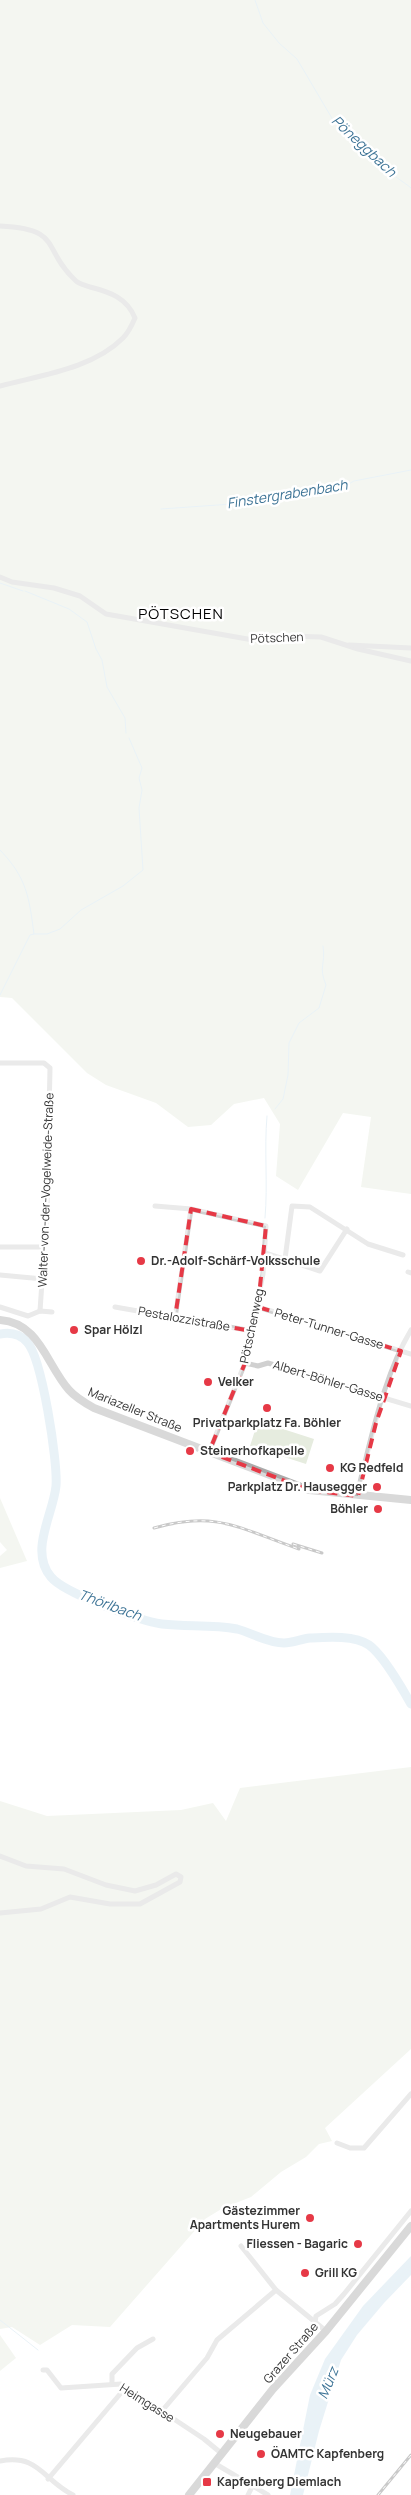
<svg xmlns="http://www.w3.org/2000/svg" width="411" height="2495" viewBox="0 0 411 2495" font-family="Manrope,sans-serif">
<style>
.green{fill:#e6ecdf}
.water{fill:#cfe2ee}
.lines{fill:none;stroke-linecap:round;stroke-linejoin:round}
.stream{stroke:#cfe2ee;stroke-width:1}
.river{stroke:#cfe2ee;stroke-width:9}
.minor{stroke:#d0d0d0;stroke-width:5}
.primary{stroke:#ababab;stroke-width:8}
.rail-casing{stroke:#888;stroke-width:3}
.rail{stroke:#fff;stroke-width:1;stroke-dasharray:4;stroke-linecap:butt}
.marked{fill:none;stroke:#e63946;stroke-width:4;stroke-dasharray:10 6;stroke-linejoin:round}
.poi-dot{fill:#e63946;stroke:#fff;stroke-width:2}
.labels{text-anchor:middle;stroke-width:5;stroke-linejoin:round;paint-order:stroke}
.street-label{font-size:12px;fill:#333;stroke:#fff}
.poi-label{font-size:12px;font-weight:bold;fill:#333;stroke:#fff;text-anchor:start}
.water-label{font-size:14px;font-style:italic;fill:#3f7597;stroke:#fff}
.quarter-label{font-size:15px;letter-spacing:1px;fill:#000;stroke:#fff}
</style>
<rect width="100%" height="100%" fill="#fff"/>
<!-- green -->
<g class="green">
<polygon points="0,0 411,0 411,1194 361,1187 371,1117 343,1113 298,1190 276,1176 280,1124 264,1098 234,1104 211,1125 188,1127 156,1103 106,1085 87,1073 12,998 0,997"/>
<polygon points="258,1421 314,1439 306,1464 250,1446"/>
<polygon points="0,1498 27,1561 0,1568 0,1556 7,1550 0,1542"/>
<polygon points="411,1767 411,2049 325,2128 332,2141 319,2144 306,2157 281,2172 251,2197 223,2208 205,2219 110,2327 72,2325 40,2345 12,2327 0,2329 0,1801 47,1816 181,1810 213,1803 226,1821 240,1788"/>
<polygon points="0,2335 16,2358 0,2371"/>
</g>
<!-- water -->
<polygon class="water" points="411,2256 411,2275 384,2303 357,2335 341,2360 319,2431 303,2495 290,2495 310,2395 325,2359 363,2306"/>
<g class="lines">
<!-- stream -->
<g class="stream">
<path d="M255 0 263 23 279 43 297 59 333 120C339 125 344 127 349 130 365 140 376 156 387 169 393 176 404 182 411 188"/>
<polyline points="161,509 232,504 263,498 281,492 345,486 354,481 411,470"/>
<polyline points="0,583 23,591"/>
<polyline points="25,591 69,609 87,622 96,649 102,660 107,687 125,718 126,733"/>
<path d="M0 850C27 878 29 897 34 934L30 935 0 995"/>
<polyline points="34,934 47,934 60,929 81,910 123,886 143,870 139,808 142,790 139,778 142,768 129,738"/>
<path d="M275 1109 283 1099 288 1075 289 1043 299 1023 319 1008 326 985C318 966 326 965 323 946"/>
<path d="M265 1218C268 1184 264 1150 267 1116"/>
<polyline points="0,2320 38,2350"/>
</g>
<!-- river -->
<path class="river" d="M0 1334C11 1332 20 1334 27 1342 42 1358 58 1462 56 1486 53 1515 29 1551 51 1577 64 1593 140 1621 162 1624 187 1627 212 1624 237 1629 252 1633 268 1643 284 1643 293 1643 301 1639 310 1638 327 1637 355 1635 369 1645 383 1655 402 1688 411 1704"/>
<!-- minor -->
<g class="minor">
<path d="M0 226C64 229 41 249 76 281 79 284 85 285 90 287 110 292 127 298 135 318 132 325 128 333 123 338 92 369 41 375 0 386"/>
<polyline points="0,577 12,582 54,588 80,596 106,614 253,640 288,636 321,637 358,649 411,661"/>
<polyline points="349,645 411,648"/>
<polyline points="0,1063 44,1063 50,1068 47,1209 40,1311"/>
<polyline points="155,1206 191,1209 266,1226 263,1274 245,1363 209,1452"/>
<polyline points="0,1247 44,1247"/>
<polyline points="265,1253 320,1271 347,1229"/>
<polyline points="285,1259 292,1206 310,1207 368,1244 403,1255"/>
<polyline points="408,1272 411,1273"/>
<polyline points="0,1275 43,1279"/>
<polyline points="0,1307 28,1316 40,1311 52,1312"/>
<polyline points="115,1307 252,1331"/>
<polyline points="258,1307 411,1354"/>
<polyline points="175,1318 191,1209"/>
<polyline points="245,1363 258,1366 268,1363 411,1406"/>
<path d="M358 1496C359 1482 363 1470 366 1458 376 1417 389 1366 411 1330"/>
<polyline points="0,1856 26,1866 64,1869 106,1885 135,1891 156,1885 176,1874 181,1877 180,1882 140,1904 110,1904 70,1897 41,1909 0,1913"/>
<polyline points="337,2143 350,2148 364,2148 411,2094"/>
<polyline points="241,2246 276,2290 326,2331"/>
<polyline points="315,2322 316,2316 335,2304 344,2294 411,2211"/>
<polyline points="43,2370 47,2370 61,2388 121,2384 204,2439 221,2453"/>
<polyline points="112,2383 112,2374 137,2348 153,2339"/>
<polyline points="161,2412 207,2358 217,2340 276,2290"/>
<path d="M0 2461C39 2454 42 2479 73 2495"/>
<polyline points="214,2463 268,2495"/>
<polyline points="48,2479 126,2387"/>
<polyline points="248,2495 252,2487"/>
</g>
<!-- primary -->
<g class="primary">
<path d="M0 1320C40 1323 46 1364 69 1390 76 1398 85 1403 94 1408L309 1490 411 1500"/>
<polyline points="189,2495 273,2389 326,2331 411,2226"/>
</g>
<!-- rail casing -->
<g class="rail-casing">
<g id="rail">
<path d="M154 1528C218 1510 240 1529 299 1549"/>
<polyline points="293,1544 322,1553"/>
<polyline points="378,2495 411,2455"/>
</g>
</g>
<!-- rail -->
<use href="#rail" class="rail"/>
</g>
<!-- marked area -->
<path d="M0 0H411V2495H0ZM191 1209 266 1226 258 1307 401 1351 376 1423 358 1496 309 1490 209 1452 245 1363 252 1331 175 1318Z" fill="#fff" fill-opacity=".55" fill-rule="evenodd"/>
<path class="marked" d="M191 1209 266 1226 258 1307 401 1351 376 1423 358 1496 309 1490 209 1452 245 1363 252 1331 175 1318Z"/>
<!-- markers -->
<g class="poi-dot">
<circle cx="141" cy="1261" r="5"/>
<circle cx="74" cy="1330" r="5"/>
<circle cx="208" cy="1382" r="5"/>
<circle cx="267" cy="1408" r="5"/>
<circle cx="190" cy="1451" r="5"/>
<circle cx="330" cy="1468" r="5"/>
<circle cx="377" cy="1487" r="5"/>
<circle cx="378" cy="1509" r="5"/>
<circle cx="310" cy="2218" r="5"/>
<circle cx="358" cy="2244" r="5"/>
<circle cx="305" cy="2273" r="5"/>
<circle cx="220" cy="2434" r="5"/>
<circle cx="261" cy="2454" r="5"/>
<rect x="202" y="2477" width="10" height="10" rx="2.5"/>
</g>
<g class="labels">
<!-- street labels -->
<g class="street-label">
<text transform="translate(277 638) rotate(-2)" y="4">Pötschen</text>
<text transform="translate(46 1190) rotate(-88)" y="4">Walter-von-der-Vogelweide-Straße</text>
<text transform="translate(184 1319) rotate(10)" y="4">Pestalozzistraße</text>
<text transform="translate(252 1326) rotate(-78)" y="4">Pötschenweg</text>
<text transform="translate(329 1329) rotate(17)" y="4">Peter-Tunner-Gasse</text>
<text transform="translate(328 1381) rotate(17)" y="4">Albert-Böhler-Gasse</text>
<text transform="translate(135 1410) rotate(22)" y="4">Mariazeller Straße</text>
<text transform="translate(291 2353) rotate(-49)" y="4">Grazer Straße</text>
<text transform="translate(147 2403) rotate(32)" y="4">Heimgasse</text>
</g>
<!-- poi labels -->
<g class="poi-label">
<text x="151" y="1265">Dr.-Adolf-Schärf-Volksschule</text>
<text x="84" y="1334">Spar Hölzl</text>
<text x="218" y="1386">Velker</text>
<text x="267" y="1427" text-anchor="middle">Privatparkplatz Fa. Böhler</text>
<text x="200" y="1455">Steinerhofkapelle</text>
<text x="340" y="1472">KG Redfeld</text>
<text x="367" y="1491" text-anchor="end">Parkplatz Dr. Hausegger</text>
<text x="368" y="1513" text-anchor="end">Böhler</text>
<text x="300" y="2215" text-anchor="end">Gästezimmer<tspan x="300" dy="14">Apartments Hurem</tspan></text>
<text x="348" y="2248" text-anchor="end">Fliessen - Bagaric</text>
<text x="315" y="2277">Grill KG</text>
<text x="230" y="2438">Neugebauer</text>
<text x="271" y="2458">ÖAMTC Kapfenberg</text>
<text x="217" y="2486">Kapfenberg Diemlach</text>
</g>
<!-- water labels -->
<g class="water-label">
<text transform="translate(364 146) rotate(43)" y="5">Pöneggbach</text>
<text transform="translate(287 494) rotate(-9)" y="5">Finstergrabenbach</text>
<text transform="translate(110 1605) rotate(20)" y="5">Thörlbach</text>
<text transform="translate(328 2383) rotate(-68)" y="5">Mürz</text>
</g>
<!-- quarter labels -->
<g class="quarter-label">
<text x="181" y="619">PÖTSCHEN</text>
</g>
</g>
</svg>
